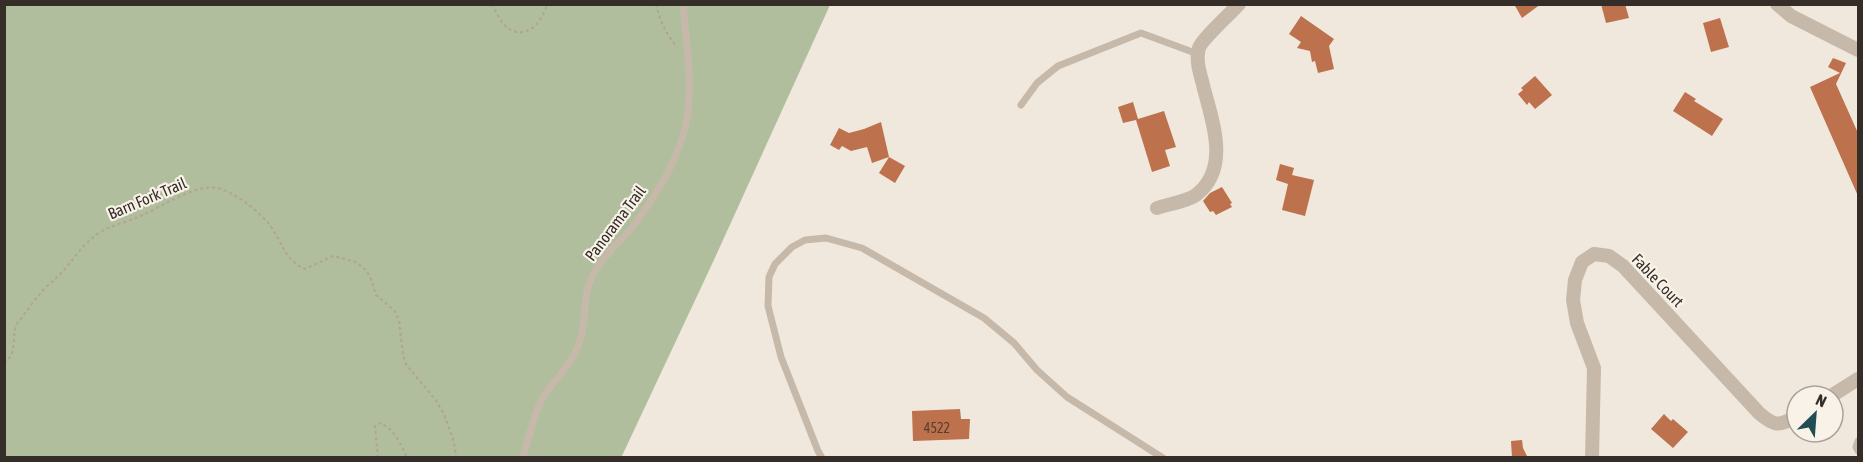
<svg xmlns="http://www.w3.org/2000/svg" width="1863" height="462" viewBox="0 0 1863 462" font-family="'Asap Condensed',sans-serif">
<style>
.green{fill:#b0be9d}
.building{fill:#bd714d}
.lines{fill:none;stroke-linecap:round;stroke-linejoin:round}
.path{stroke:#b3a393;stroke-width:2;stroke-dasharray:3 3;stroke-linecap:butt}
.lane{stroke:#c7b9a9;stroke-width:7}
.street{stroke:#c7b9a9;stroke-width:14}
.labels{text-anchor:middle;stroke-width:4.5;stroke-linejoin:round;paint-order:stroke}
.number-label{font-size:14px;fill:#573e31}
.street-label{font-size:16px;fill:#352d28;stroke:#f8f2e8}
</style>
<rect width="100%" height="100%" fill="#f0e8dc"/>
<!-- green -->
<polygon class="green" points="4,5 830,5 713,262 621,458 5,457"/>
<!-- building -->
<g class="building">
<polygon points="1514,4 1541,4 1522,18"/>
<polygon points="1601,4 1625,4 1629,18 1606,23"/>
<polygon points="1301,16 1334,39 1329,46 1334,69 1318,73 1315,61 1312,62 1310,51 1297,48 1301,42 1289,34"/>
<polygon points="1720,18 1729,47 1711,52 1703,23"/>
<polygon points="1833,58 1846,63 1836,84 1858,133 1858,196 1810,87 1840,73 1828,67"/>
<polygon points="1535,76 1552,95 1535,109 1529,102 1527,105 1518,94 1523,90 1521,88"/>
<polygon points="1685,92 1696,99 1694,101 1723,119 1712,136 1673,111"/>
<polygon points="1133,102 1138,119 1164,111 1176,147 1165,150 1170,166 1152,172 1136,120 1123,123 1118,107"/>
<polygon points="881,122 889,157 905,166 895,183 879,173 889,157 872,163 867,147 851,151 842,146 839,150 830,145 839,128 849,133 864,129"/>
<polygon points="1280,164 1294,168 1292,175 1314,180 1305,216 1282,210 1288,184 1276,180"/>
<polygon points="1222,187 1232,203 1230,204 1232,207 1216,215 1213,211 1210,212 1203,201 1210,193"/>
<polygon points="960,409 961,419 970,419 969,439 913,441 912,411"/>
<polygon points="1664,414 1671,421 1673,419 1688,432 1673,448 1651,429"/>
<polygon points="1522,440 1523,448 1528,458 1512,458 1511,441"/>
</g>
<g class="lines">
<!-- path -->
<g class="path">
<path d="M492 4C497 13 502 27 513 31 531 37 543 19 547 4"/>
<path d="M656 4C660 21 666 34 677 47"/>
<path d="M4 363C20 352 9 334 19 321 27 311 35 299 44 289 51 282 58 277 64 270 72 261 79 250 88 242 104 225 125 224 145 214 164 205 200 181 221 189 238 195 257 210 269 224 282 241 284 260 305 269L333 256 356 262 366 270 371 279 376 295 394 310 399 320 403 355 407 366 435 399 444 414 454 442 456 458"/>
<path d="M378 458 375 426 380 423C393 428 402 445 407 458"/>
</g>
<!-- lane -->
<g class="lane">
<polyline points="1021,105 1037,83 1058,66 1141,33 1198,54"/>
<polyline points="1858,441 1856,447 1858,451"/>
<path d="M523 458C528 439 533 418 541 401 552 381 571 366 579 344 587 323 582 297 592 277 603 254 626 238 640 217 661 187 681 154 687 118 693 81 686 42 683 4"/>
<polyline points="822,458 818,451 781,357 768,306 769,277 775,264 792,247 805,240 826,238 862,248 984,318 1014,343 1037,370 1067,397 1163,458"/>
</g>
<!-- street -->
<g class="street">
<polyline points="1777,4 1791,16 1858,50"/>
<path d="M1157 208C1168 204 1186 202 1196 195 1230 169 1213 123 1204 89 1201 75 1195 62 1199 48 1202 39 1231 13 1239 4"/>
<polyline points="1831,396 1858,379"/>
<path d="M1592 458 1594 368 1577 323 1573 300 1575 280 1582 262 1594 254 1609 256 1623 266 1759 413C1775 427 1779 426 1797 416"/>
</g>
</g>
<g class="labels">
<!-- number labels -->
<g class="number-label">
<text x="937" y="433">4522</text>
</g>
<!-- street labels -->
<g class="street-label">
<text transform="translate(147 198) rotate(-23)" y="6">Barn Fork Trail</text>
<text transform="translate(615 223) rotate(-53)" y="6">Panorama Trail</text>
<text transform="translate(1658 280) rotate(46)" y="6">Fable Court</text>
</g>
</g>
<!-- border -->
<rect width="1863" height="462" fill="none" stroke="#352d28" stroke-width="12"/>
<!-- north arrow -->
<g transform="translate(1815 414) rotate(25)"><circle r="28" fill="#f8f2e8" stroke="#aaa39b" stroke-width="1.5"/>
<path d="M0-4.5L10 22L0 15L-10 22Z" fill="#214c53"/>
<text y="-9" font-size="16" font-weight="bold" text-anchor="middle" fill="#352d28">N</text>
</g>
</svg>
